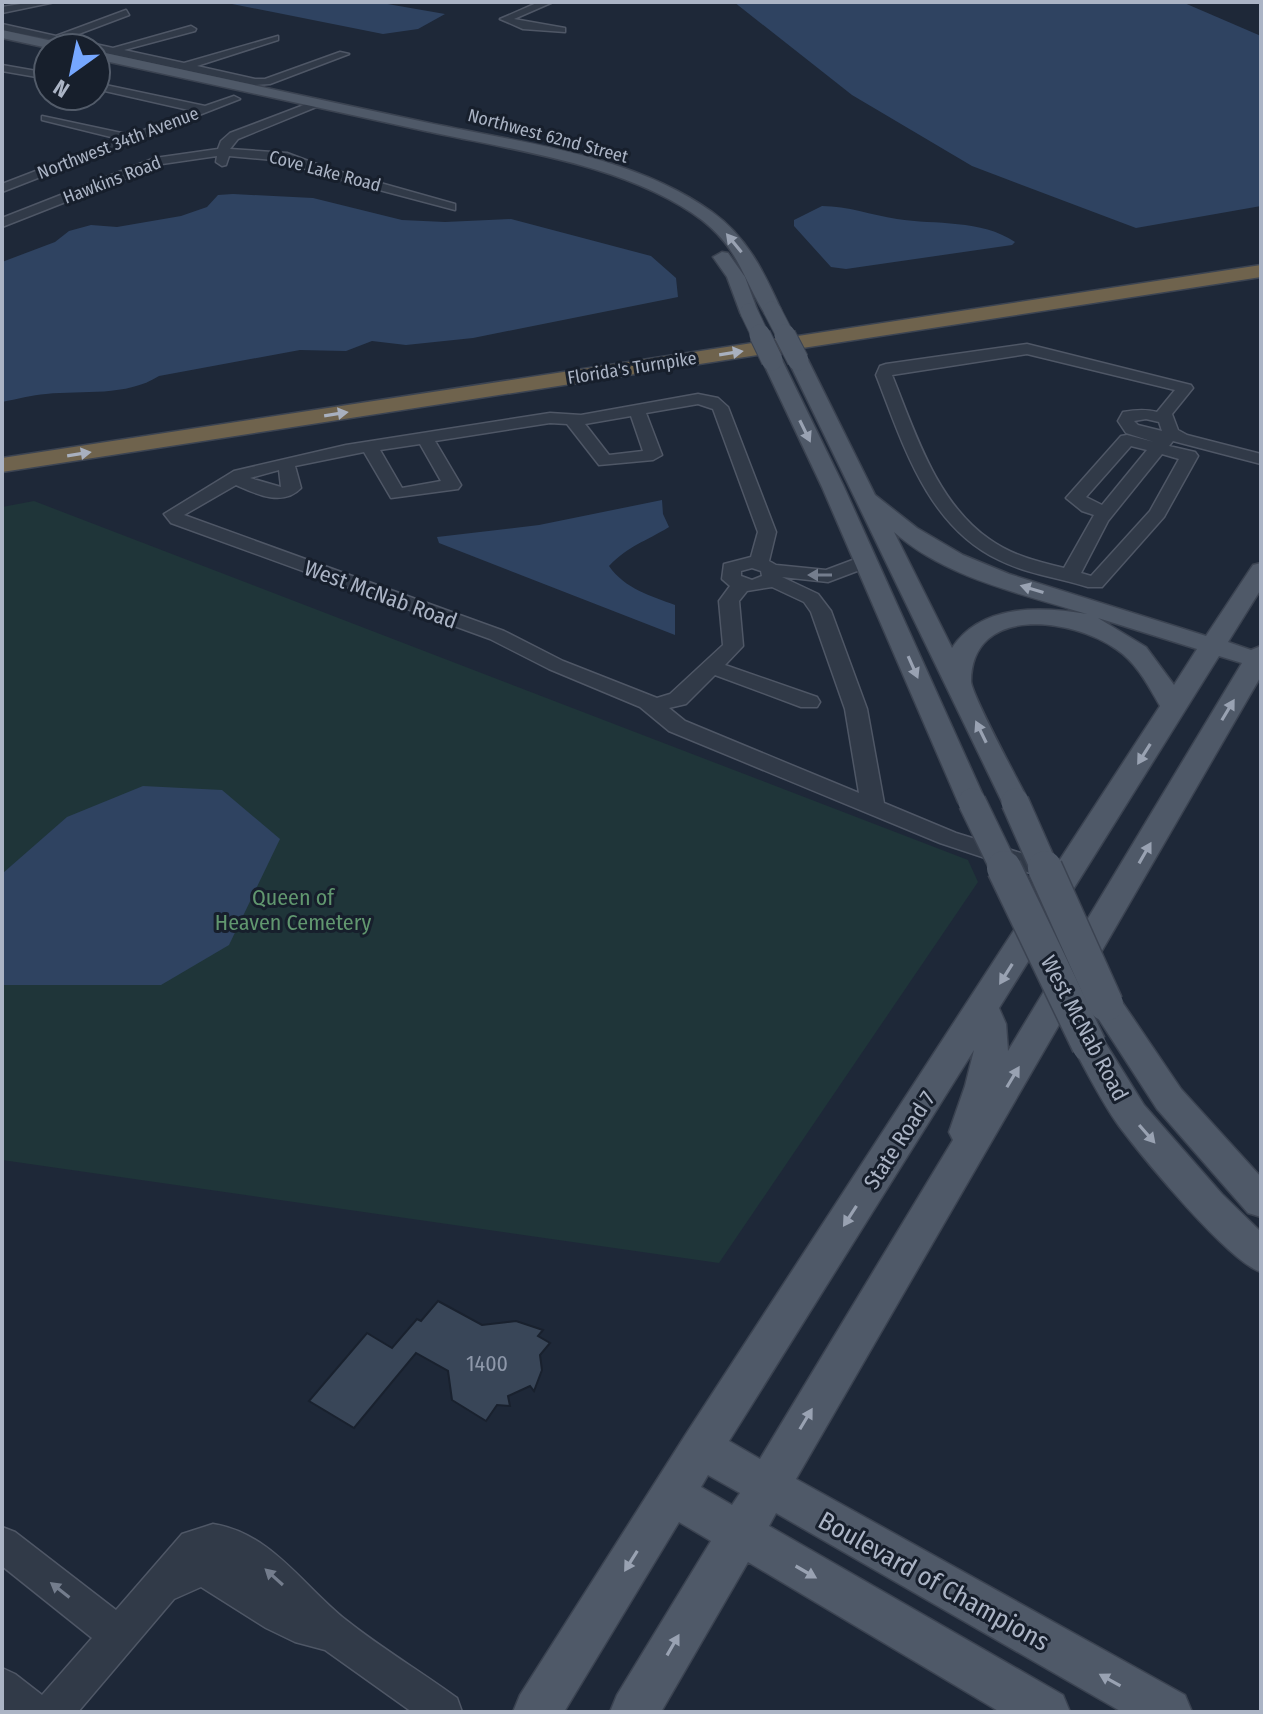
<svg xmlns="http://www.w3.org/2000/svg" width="1263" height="1714" viewBox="0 0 1263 1714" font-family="'Fira Sans Condensed',sans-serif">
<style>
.green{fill:#1f3539}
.water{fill:#2f4361}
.building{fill:#394658;stroke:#19212e;stroke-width:2}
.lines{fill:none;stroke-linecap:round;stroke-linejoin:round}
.minor-casing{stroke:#4f5766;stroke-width:3}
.major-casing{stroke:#3b4351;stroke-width:3}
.highway-casing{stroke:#3c4452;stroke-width:3}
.minor{fill:#313a48;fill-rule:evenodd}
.major{fill:#4f5968;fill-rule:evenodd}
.highway{fill:#6f634d;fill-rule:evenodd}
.major-bridge-far3-casing{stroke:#3b4351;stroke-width:19;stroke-linecap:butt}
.major-bridge-far2-casing{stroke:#3b4351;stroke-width:23;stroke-linecap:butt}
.major-bridge-far1-casing{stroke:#3b4351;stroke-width:30;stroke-linecap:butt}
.major-bridge-casing{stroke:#3b4351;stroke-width:37;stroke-linecap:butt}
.major-bridge-far3{stroke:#4f5968;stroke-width:17}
.major-bridge-far2{stroke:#4f5968;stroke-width:21}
.major-bridge-far1{stroke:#4f5968;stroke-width:27}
.major-bridge{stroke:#4f5968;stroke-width:34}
.oneway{fill:#99a2b2}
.oneway2{fill:#a8b0bf}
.oneway3{fill:#747d8d}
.labels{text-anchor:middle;stroke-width:6;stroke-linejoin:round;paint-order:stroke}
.far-street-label{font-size:18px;fill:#abb4c5;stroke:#171f2c}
.street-label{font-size:22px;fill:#abb4c5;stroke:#171f2c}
.park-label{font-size:22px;fill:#61976f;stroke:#171f2c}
.near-number-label{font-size:22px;fill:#8e98aa}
.near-street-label{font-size:26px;fill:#abb4c5;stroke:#171f2c}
</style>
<rect width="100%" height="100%" fill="#1e2838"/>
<!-- green -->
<polygon class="green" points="34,501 968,860 978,882 719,1263 2,1160 2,507"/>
<!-- water -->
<g class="water">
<polygon points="222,2 376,2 445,14 418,29 383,34"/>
<polygon points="734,2 1182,2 1261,36 1261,206 1136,228 972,166 852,95"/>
<path d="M233 194 313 198 402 220 445 222 511 219 651 256 676 278 678 297 473 338 406 345 372 341 346 351 300 350 159 376C126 397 83 390 46 394 32 395 17 399 2 402V262L55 242 69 231 91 225 117 227 181 216 207 207 218 195Z"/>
<path d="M822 206C848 206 871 215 897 219 936 225 981 219 1015 242L1012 245 846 269 831 267 794 226V220Z"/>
<path d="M662 500 663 514 669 527C645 542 629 545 609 566 625 589 651 596 675 605V635L439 543 437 537 539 525Z"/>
<polygon points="143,786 222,790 280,839 229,945 161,985 2,985 3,873 67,817"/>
</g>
<!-- building -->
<polygon class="building" points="438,1301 482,1325 516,1321 543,1330 538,1336 550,1343 540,1355 542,1370 534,1391 530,1386 508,1396 510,1406 497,1405 486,1421 452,1400 448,1371 416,1353 354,1428 309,1401 367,1333 392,1348 417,1319 421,1321"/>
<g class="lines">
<!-- minor casing -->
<g class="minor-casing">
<g id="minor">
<polygon points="33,2 55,2 2,13 2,7"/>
<polygon points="539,2 553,2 514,19 565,28 565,32 523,29 500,19"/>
<polygon points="126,10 129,15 68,38 113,48 191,26 196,29 195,31 124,50 184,63 278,36 278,40 197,66 255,79 265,79 340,52 349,54 270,84 255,85 96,51 96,48 2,30 2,24 56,36"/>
<polygon points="2,65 48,73 48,79 2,71"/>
<polygon points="96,83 205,106 234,96 240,99 2,192 2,184 119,139 42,120 42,116 131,135 193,111 96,89"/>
<polygon points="317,100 323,103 321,105 238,139 230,149 287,153 327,168 455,204 455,210 319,174 285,161 229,156 226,165 222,166 216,162 217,156 162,164 2,227 2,218 155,158 218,149 221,141 230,133"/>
<path d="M1027 344 1191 385 1193 388 1172 414 1178 430 1187 435 1261 454V464L1173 441 1169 446 1195 452 1198 456 1164 517 1102 587H1088C1059 578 1027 574 999 560 927 526 903 444 876 375L880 366 886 364ZM1027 354 1175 390 1157 412C1145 409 1135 410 1123 412L1118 421 1126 433 1154 442 1127 435 1121 436 1066 498 1082 511 1094 515 1064 568C1038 562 1011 555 989 539 936 502 915 432 892 375ZM1146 419 1159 422 1162 431 1138 425 1134 421ZM1131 446 1147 450 1102 505 1086 497ZM1162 454 1179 459 1150 511 1091 576 1081 573 1108 521Z"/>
<path d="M698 394 718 398 728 407 776 532 769 561 776 565 826 570 866 555 876 561 873 565 828 582 782 577 818 594 831 611 867 709 884 803 956 833 1066 867 1069 873 1066 879H1048L940 843 669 731 640 707 549 669 490 639 171 523 164 514 234 471 346 445 550 413 581 415ZM698 404 713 409 758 532 751 557 724 564 722 579 730 586 719 601 723 645 670 694 657 698 563 661 504 631 184 515 236 485C256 494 283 507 301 488L295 466 364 452 391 498 458 489 461 485 435 441 550 423 567 424 599 465 653 460 662 455 646 413ZM631 416 643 451 609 455 585 424ZM420 444 441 481 402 488 380 450ZM279 470 281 487 250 478ZM752 568 761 571 762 576 752 580 741 576V571ZM772 587 804 602 811 612 845 709 859 793 685 721 669 708 686 704 715 675 801 707H817L820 702 817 697 725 665 743 646 739 601 747 591Z"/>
<path d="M213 1524C271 1533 303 1586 346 1620 381 1648 420 1671 457 1698L462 1712H412L325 1650 295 1642 266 1628 201 1587 174 1599 78 1712 2 1711V1668L15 1674 42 1695 92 1638 2 1566V1527L15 1532 116 1610 182 1534Z"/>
</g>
</g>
<!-- major casing -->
<g class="major-casing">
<g id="major">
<polygon points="2,30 71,45 73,48 48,48 2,38"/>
<path d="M96 51C207 75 318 99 429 123 523 143 632 155 712 212 747 237 764 272 781 310L772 316 765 314C742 277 739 249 702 220 627 164 511 150 421 130 313 106 204 83 96 59Z"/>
<polygon points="722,252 728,253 745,277 758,312 756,316 742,316 740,312 727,277 713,257"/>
<polygon points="772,354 782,360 844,487 986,802 982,808 972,811 962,808 958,802 822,487 762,360"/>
<path d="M798 354 808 360 875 495 917 528 963 555 1009 574 1206 636 1253 565 1261 563V589L1228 642 1251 650 1261 646V676L796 1479 1185 1695 1192 1712H1122L776 1513 769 1526 1063 1695 1070 1712H1000L748 1562 661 1712H610L617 1695 711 1541 679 1522 564 1712H513L520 1695 686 1434 1160 706C1148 685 1137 663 1116 649 1072 618 972 604 971 681 971 694 1020 784 1029 802L1025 808 1015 811 1005 808 788 360ZM894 532C945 578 1023 594 1087 614 1040 606 981 604 952 648ZM1098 618 1197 649 1174 685 1146 647ZM1219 656 1242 663 1008 1051 1006 1024 999 1008ZM974 1050 965 1086 949 1132 953 1140 760 1459 729 1441ZM708 1475 740 1493 732 1505 701 1487Z"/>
<polygon points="1106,992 1118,996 1181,1089 1261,1177 1261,1217 1248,1213 1157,1109 1089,1004 1094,996"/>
<path d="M1089 1032 1101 1036 1144 1105 1222 1194 1261 1232V1272C1228 1261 1143 1158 1119 1126 1101 1101 1087 1072 1072 1045L1077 1036Z"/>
</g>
</g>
<!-- highway casing -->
<g class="highway-casing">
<polygon id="highway" points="1261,265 1261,277 2,472 2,458"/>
</g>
<!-- minor -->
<use href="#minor" class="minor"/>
<!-- major -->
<use href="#major" class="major"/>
<!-- highway -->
<use href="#highway" class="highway"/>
<!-- major-bridge-far3 casing -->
<g class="major-bridge-far3-casing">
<g id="major-bridge-far3">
<polyline points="772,310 786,337"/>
<polyline points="749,312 761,337"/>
</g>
</g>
<!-- major-bridge-far2 casing -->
<g class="major-bridge-far2-casing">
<g id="major-bridge-far2">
<polyline points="760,335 772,360"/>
<polyline points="785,335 798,360"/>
</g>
</g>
<!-- major-bridge-far1 casing -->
<g class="major-bridge-far1-casing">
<g id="major-bridge-far1">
<polyline points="972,802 1005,870"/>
<polyline points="1015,802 1045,870"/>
</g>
</g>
<!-- major-bridge casing -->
<g class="major-bridge-casing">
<g id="major-bridge">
<polyline points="1004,868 1089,1045"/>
<polyline points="1045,868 1106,1004"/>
</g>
</g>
<!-- major-bridge-far3 -->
<use href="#major-bridge-far3" class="major-bridge-far3"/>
<!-- major-bridge-far2 -->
<use href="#major-bridge-far2" class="major-bridge-far2"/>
<!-- major-bridge-far1 -->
<use href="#major-bridge-far1" class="major-bridge-far1"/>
<!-- major-bridge -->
<use href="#major-bridge" class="major-bridge"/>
</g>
<!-- one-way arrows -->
<defs><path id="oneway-solid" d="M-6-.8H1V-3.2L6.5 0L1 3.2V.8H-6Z" transform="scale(2)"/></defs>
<g class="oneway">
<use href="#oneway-solid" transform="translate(734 243) rotate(-129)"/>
<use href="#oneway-solid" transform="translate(805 431) rotate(64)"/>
<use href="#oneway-solid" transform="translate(1032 589) rotate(-163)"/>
<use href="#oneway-solid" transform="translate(913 667) rotate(66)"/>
<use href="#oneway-solid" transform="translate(1228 710) rotate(-59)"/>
<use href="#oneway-solid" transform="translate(981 732) rotate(-116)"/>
<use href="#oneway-solid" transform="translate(1144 754) rotate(122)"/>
<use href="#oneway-solid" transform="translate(1145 853) rotate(-60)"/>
<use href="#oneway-solid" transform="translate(1006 974) rotate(122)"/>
<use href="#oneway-solid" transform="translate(1013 1077) rotate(-59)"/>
<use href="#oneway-solid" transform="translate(1147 1134) rotate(49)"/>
<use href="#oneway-solid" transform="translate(850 1216) rotate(123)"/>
<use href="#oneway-solid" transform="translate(806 1419) rotate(-59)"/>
<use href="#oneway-solid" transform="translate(631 1561) rotate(122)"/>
<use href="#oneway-solid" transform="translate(806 1572) rotate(30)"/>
<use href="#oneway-solid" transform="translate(673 1645) rotate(-60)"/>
<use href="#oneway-solid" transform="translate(1110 1680) rotate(-151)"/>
</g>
<g class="oneway2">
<use href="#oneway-solid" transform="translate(731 353) rotate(-9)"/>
<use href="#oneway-solid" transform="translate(336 414) rotate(-9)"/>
<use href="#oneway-solid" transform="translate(79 454) rotate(-9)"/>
</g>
<g class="oneway3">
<use href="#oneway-solid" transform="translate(820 575) rotate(-180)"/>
<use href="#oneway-solid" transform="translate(274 1577) rotate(-138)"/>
<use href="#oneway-solid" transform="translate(60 1590) rotate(-142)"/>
</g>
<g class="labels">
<!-- far-street labels -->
<g class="far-street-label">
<text transform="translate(548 136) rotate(15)" y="6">Northwest 62nd Street</text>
<text transform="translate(118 143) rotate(-21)" y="6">Northwest 34th Avenue</text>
<text transform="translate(325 171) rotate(15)" y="6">Cove Lake Road</text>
<text transform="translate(112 180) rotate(-21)" y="6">Hawkins Road</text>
<text transform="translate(632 368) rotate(-9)" y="6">Florida's Turnpike</text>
</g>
<!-- street labels -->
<g class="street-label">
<text transform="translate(381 594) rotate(20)" y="8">West McNab Road</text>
<text transform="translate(1085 1028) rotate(62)" y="8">West McNab Road</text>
<text transform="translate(899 1140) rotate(-57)" y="8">State Road 7</text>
</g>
<!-- park labels -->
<g class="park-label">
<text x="293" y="905">Queen of<tspan x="293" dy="25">Heaven Cemetery</tspan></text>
</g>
<!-- near-number labels -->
<g class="near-number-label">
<text x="487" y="1371">1400</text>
</g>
<!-- near-street labels -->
<g class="near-street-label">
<text transform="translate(934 1581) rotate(29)" y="9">Boulevard of Champions</text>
</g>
</g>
<!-- border -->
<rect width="1263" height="1714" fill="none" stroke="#abb4c5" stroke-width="8"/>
<!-- north arrow -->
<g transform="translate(72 72) rotate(213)"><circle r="38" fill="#171f2c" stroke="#525b69" stroke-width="2"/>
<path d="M0-6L14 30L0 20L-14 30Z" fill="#76a7ff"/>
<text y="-12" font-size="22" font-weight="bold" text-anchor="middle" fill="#abb4c5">N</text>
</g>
</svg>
